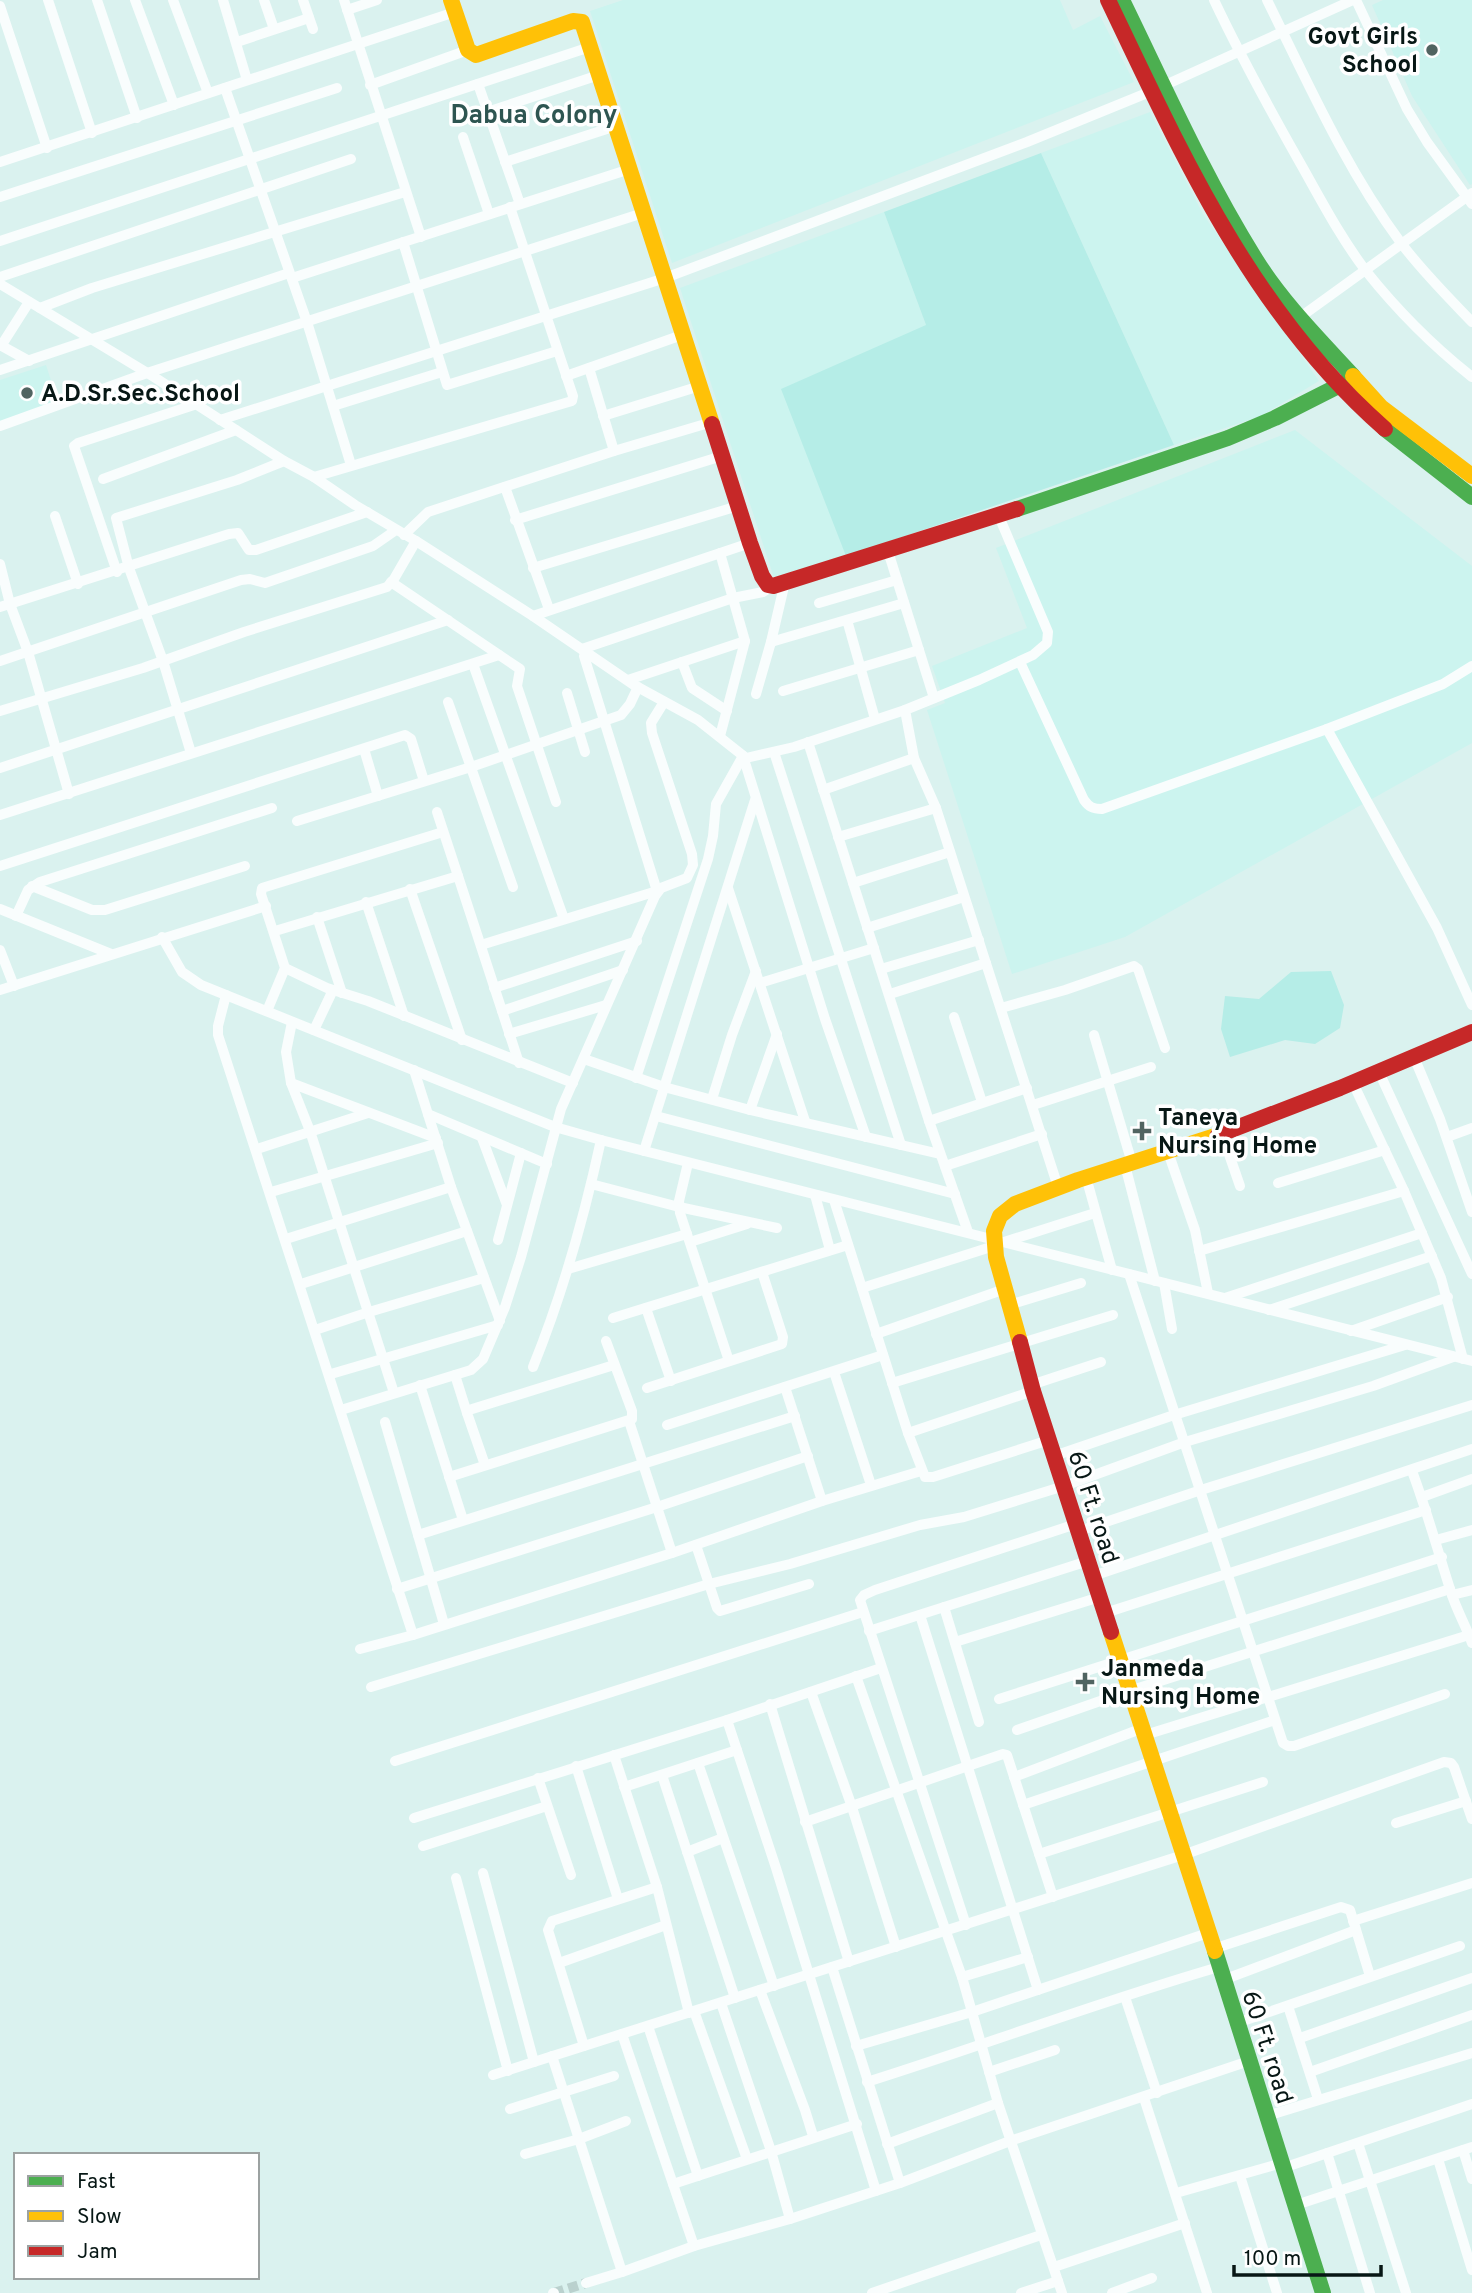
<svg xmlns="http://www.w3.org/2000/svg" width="1472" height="2293" viewBox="0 0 1472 2293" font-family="Overpass,sans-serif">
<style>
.built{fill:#ccf4ef}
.green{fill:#b5ede7}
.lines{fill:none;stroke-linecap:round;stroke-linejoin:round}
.street-tunnel{stroke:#bad1ce;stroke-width:10;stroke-dasharray:10 5;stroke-linecap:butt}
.street{stroke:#f9fdfd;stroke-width:10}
.fast{stroke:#4caf50;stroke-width:16}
.slow{stroke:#ffc107;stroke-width:16}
.jam{stroke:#c62828;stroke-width:16}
.poi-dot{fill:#516461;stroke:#fff;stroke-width:2.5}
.labels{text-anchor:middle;stroke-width:7;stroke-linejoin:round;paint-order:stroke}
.poi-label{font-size:24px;font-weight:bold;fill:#071715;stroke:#fff;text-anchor:start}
.street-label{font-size:24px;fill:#071715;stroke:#fff}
.neighbourhood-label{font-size:26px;font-weight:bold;fill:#2e5551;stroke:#fff}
</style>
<rect width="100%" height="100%" fill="#daf2ef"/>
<!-- built -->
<g class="built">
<polygon points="623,0 1060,0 1073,30 1100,16 1134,82 672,263 590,11"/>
<polygon points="1383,0 1472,0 1472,184 1470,185 1412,96 1372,5"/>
<polygon points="1150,112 1203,214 1319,381 1261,416 1174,445 1041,153"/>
<polygon points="884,212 926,325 846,556 775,581 680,288"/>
<polygon points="46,365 59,405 0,425 0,380"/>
<polygon points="1295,430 1472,566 1472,743 1125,937 1012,974 927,710 945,703 932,666 1027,628 996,548"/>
</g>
<!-- green -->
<g class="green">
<polygon points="1041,153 1174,445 846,556 781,389 926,325 884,212"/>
<polygon points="1331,971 1344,1005 1340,1028 1315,1044 1285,1040 1230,1057 1221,1029 1225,996 1259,999 1291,972"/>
</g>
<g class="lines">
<!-- street-tunnel -->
<polyline class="street-tunnel" points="554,2293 586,2283"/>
<!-- street -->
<g class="street">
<polyline points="48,0 92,133"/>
<polyline points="97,0 137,118"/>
<polyline points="135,0 174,105"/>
<polyline points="173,0 208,93"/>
<polyline points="223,0 247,80"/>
<polyline points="264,0 274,29"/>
<polyline points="303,0 313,29"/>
<polyline points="344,0 421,237"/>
<path d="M1214 0C1240 55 1269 108 1299 161 1320 198 1340 237 1366 271 1397 310 1433 346 1472 377"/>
<path d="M1267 0C1308 83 1346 169 1401 243 1422 271 1448 297 1472 322"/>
<polyline points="1356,0 1407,109 1427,142 1472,204"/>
<polyline points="0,6 47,148"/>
<polyline points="347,10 377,0"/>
<polyline points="237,42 309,18"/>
<polyline points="478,84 520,204"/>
<polyline points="370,85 468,50"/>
<polyline points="225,88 307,322 351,465"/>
<polyline points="487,112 599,75"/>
<polyline points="463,137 489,214"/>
<polyline points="0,162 455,12"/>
<polyline points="505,162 616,126"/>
<polyline points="0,197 337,88"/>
<polyline points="0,241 590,47"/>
<polyline points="403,242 447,385 557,351"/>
<polyline points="0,277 351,159"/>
<polyline points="292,278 630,169"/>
<polyline points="0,284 154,377 284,461 314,477 355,505 416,541 533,616 634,685 698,720 746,758 794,747 905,710 979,680 1033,655 1047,643 1048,632 998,514"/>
<polyline points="40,308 92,288 405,192"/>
<polyline points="1299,318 1472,193"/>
<polyline points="0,345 29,361"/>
<polyline points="1,346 29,302"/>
<polyline points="589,368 614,451"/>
<polyline points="0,370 289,273"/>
<polyline points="566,376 682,335"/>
<polyline points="333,406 442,372"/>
<polyline points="603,416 700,386"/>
<polyline points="220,420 665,278 1027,142 1152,91 1353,0"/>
<polyline points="0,426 147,373 643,213"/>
<polyline points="314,477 572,401 573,396 510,207"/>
<polyline points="103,479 236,430"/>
<polyline points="505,487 549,609"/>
<polyline points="55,516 78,584"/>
<polyline points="515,520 722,456"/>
<polyline points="404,535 428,512 614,451 712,422"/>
<polyline points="887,548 934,698"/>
<polyline points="0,564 10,604 28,652 69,794"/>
<polyline points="533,568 738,506"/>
<polyline points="117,572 74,446 78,443 197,404"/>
<polyline points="391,582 520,669 517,686 556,802"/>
<polyline points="819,603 897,580"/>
<polyline points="0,607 229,534 238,533 249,550 256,550 367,512"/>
<polyline points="533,616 750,543"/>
<polyline points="847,620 875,719"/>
<polyline points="771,642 904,603"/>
<polyline points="582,649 733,598 763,592 773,586"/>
<polyline points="0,661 241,580 250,579 265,583 373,546 396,530"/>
<polyline points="682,662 692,688 727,711"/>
<path d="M1020 662 1084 800C1089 807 1093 809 1102 809L1327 729 1443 684 1472 666"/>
<polyline points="473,664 564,919"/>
<polyline points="628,680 745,641"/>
<polyline points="783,691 919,650"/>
<polyline points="567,693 585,752"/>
<polyline points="756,694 771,642 785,582"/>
<polyline points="448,702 513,887"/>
<polyline points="905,710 914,758 936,808 1058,1187"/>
<polyline points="0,711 143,668 244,632 387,587 394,579 416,541"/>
<polyline points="1327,729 1437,928 1472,1005"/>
<polyline points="720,736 745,641 720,553"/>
<polyline points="808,742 929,1121 968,1232"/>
<polyline points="364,749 378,796"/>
<polyline points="774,752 901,1145"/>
<polyline points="191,753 163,661 129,568 116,518 237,480 284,461"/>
<polyline points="743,756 825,1019 866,1137"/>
<polyline points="0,768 448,620"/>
<polyline points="823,790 914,758"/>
<polyline points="437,812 458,876"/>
<polyline points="0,815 499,655"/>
<polyline points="297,821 471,767 621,715 630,704 638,687"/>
<polyline points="838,837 936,808"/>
<polyline points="0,866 405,735 411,739 424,781"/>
<polyline points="853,883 950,852"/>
<polyline points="32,886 92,910 105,910 245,866"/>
<polyline points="728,888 805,1121"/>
<polyline points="410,889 462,1040"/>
<polyline points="366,902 404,1016"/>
<polyline points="0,909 111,954"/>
<polyline points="16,916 28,890 40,882 272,808"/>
<polyline points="317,917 342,993"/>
<polyline points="867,928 964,897"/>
<polyline points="275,931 458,876 519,1063"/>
<polyline points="162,937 182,972 201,985 555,1127 601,1140 1472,1361"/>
<polyline points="481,945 657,891 584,656"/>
<polyline points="0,950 14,986"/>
<polyline points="285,968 327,988 368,1001 573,1083"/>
<polyline points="881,969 979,940"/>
<polyline points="760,983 874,948"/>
<polyline points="494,988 637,941"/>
<polyline points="0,990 266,906"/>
<polyline points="890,994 986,963"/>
<polyline points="226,995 218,1026 218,1035 413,1635"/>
<polyline points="1001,1008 1065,990 1134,966 1138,969 1165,1048"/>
<polyline points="267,1011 285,968 261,894 262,888 443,832"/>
<polyline points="502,1011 623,970"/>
<polyline points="954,1017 982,1102"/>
<polyline points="292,1022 286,1052 291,1083 310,1131 394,1393"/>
<polyline points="314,1030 333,990"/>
<polyline points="509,1034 606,1005"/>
<polyline points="1094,1035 1132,1163"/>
<polyline points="1414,1057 1440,1119 1472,1212"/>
<polyline points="584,1059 664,1087 750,1110 940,1154"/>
<polyline points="414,1070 451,1187 500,1321"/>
<polyline points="1379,1072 1472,1274"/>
<polyline points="636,1078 708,859 713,836 716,804 743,756"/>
<polyline points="291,1083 436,1138"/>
<polyline points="1353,1083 1404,1191 1441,1278 1463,1359"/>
<polyline points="712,1099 732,1035 756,971"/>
<polyline points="1033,1105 1151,1067"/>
<polyline points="750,1110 777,1034"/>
<polyline points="428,1114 547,1164"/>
<polyline points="656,1116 955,1194"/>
<polyline points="929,1121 1027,1088"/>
<polyline points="1222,1134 1240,1186"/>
<polyline points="1447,1137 1472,1128"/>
<polyline points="482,1138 507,1205"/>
<polyline points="257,1149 368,1113"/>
<polyline points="644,1151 755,800"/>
<polyline points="1168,1152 1195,1230 1208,1293"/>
<polyline points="688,1163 679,1201 680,1213 729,1361"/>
<polyline points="1125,1165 1155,1281"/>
<polyline points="945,1166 1042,1134"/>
<polyline points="1086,1177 1112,1270"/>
<polyline points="1278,1183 1385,1150"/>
<polyline points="591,1184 679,1207 777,1228"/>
<polyline points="271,1192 438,1143"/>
<polyline points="815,1195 830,1250"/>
<polyline points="834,1200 908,1433 925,1477 933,1477 1049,1440"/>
<polyline points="286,1239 451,1187"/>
<polyline points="498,1240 521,1153"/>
<polyline points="690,1242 747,1224"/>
<polyline points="1004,1242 1095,1213"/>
<polyline points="1199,1251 1404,1191"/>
<polyline points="568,1269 687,1234"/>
<polyline points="1129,1274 1283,1743 1288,1746 1294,1746 1445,1694"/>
<polyline points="1164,1283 1172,1329"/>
<polyline points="301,1284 467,1231"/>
<polyline points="862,1288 994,1246"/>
<polyline points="1225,1298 1422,1233"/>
<polyline points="1009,1305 1081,1283"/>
<polyline points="646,1308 671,1381"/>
<polyline points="1269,1310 1432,1256"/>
<polyline points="613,1318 848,1245"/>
<polyline points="315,1330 369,1312 484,1278"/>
<polyline points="1351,1331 1448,1297"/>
<polyline points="876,1334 1005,1289"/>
<path d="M533 1367C563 1293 584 1218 601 1140"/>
<polyline points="834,1372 871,1485"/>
<polyline points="331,1374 498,1325"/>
<polyline points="455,1375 467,1413"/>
<polyline points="892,1383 1113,1315"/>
<polyline points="420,1385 463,1520"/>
<polyline points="1031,1385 1101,1362"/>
<polyline points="785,1387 822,1501"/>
<polyline points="647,1388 782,1344 783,1337 762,1272"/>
<polyline points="341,1410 471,1370 483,1359 505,1307 521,1257 561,1109 655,896 661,888 687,878 693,865 692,854 652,733 651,723 664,702"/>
<polyline points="629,1421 672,1553"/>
<polyline points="385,1422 444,1624"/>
<polyline points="667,1425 883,1355"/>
<polyline points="908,1433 1033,1391"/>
<polyline points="1054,1456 1174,1415 1405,1345"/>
<polyline points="485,1465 467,1413 469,1410 614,1365"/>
<path d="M1412 1471C1427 1511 1438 1552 1451 1592 1456 1609 1466 1626 1472 1643"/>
<polyline points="449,1477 632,1419 632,1411 606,1341"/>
<polyline points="1422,1497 1472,1479"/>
<polyline points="1079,1531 1201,1490 1472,1405"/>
<polyline points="418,1535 795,1416"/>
<polyline points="1436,1540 1472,1530"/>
<polyline points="696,1545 717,1608 720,1611 809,1584"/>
<polyline points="1093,1576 1472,1449"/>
<polyline points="397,1589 657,1507 808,1456"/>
<polyline points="1452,1595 1472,1590"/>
<polyline points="944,1607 979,1722"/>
<polyline points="1105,1613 1426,1510"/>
<polyline points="920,1615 1038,1990"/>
<polyline points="869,1631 1088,1561"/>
<polyline points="955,1642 1100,1597"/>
<polyline points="360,1649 413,1635 672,1553 822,1501 921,1471"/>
<polyline points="856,1676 962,1977 998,2103 1062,2293"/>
<polyline points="371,1687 709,1584 790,1564 920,1525 964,1517 1064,1486 1185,1442 1373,1386 1453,1357"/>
<polyline points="811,1692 851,1804 896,1947"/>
<polyline points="999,1699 1442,1557"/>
<polyline points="770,1704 849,1962"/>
<polyline points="727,1720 776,1868 876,2191"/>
<polyline points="1017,1730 1129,1691 1450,1589"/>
<polyline points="1145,1735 1469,1635"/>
<polyline points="614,1755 657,1887 689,2013"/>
<polyline points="395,1761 863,1612"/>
<polyline points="698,1763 774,1986"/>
<polyline points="576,1766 618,1899"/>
<polyline points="662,1775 735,1998"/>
<polyline points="1014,1777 1143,1728"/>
<polyline points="538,1778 571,1875"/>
<polyline points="624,1787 737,1750"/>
<polyline points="1023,1805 1275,1720"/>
<polyline points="414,1818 727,1720 881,1668"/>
<polyline points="805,1822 1003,1754 1007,1755 1053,1897"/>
<polyline points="1396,1823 1466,1801"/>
<polyline points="423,1846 547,1806"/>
<polyline points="687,1852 723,1838"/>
<polyline points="1039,1854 1263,1782"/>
<polyline points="483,1873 534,2062"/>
<polyline points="456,1878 508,2071"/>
<polyline points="1353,1921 1472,1883"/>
<polyline points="966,1925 860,1600 864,1595 875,1590 1076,1524"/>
<polyline points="1213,1949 1341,1907 1350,1910 1370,1976"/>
<polyline points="559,1963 666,1925"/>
<polyline points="832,1967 900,2183"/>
<polyline points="962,1977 1028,1957"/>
<polyline points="1223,1980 1356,1930"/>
<polyline points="760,1990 805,2110 813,2136"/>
<polyline points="1125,1997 1157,2093"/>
<polyline points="721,2003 771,2151 790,2219"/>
<polyline points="1288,2006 1318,2099"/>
<polyline points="694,2011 747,2159"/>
<polyline points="1237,2023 1460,1946"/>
<polyline points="648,2026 698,2176"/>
<polyline points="622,2034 694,2246"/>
<polyline points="1300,2038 1472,1978"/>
<polyline points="584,2046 548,1930 552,1921 657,1887"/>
<polyline points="856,2046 972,2012 1208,1933"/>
<polyline points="552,2056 622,2272"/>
<polyline points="989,2072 1055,2050"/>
<polyline points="1310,2072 1472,2015"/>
<polyline points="493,2075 1183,1855 1444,1762 1451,1763 1454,1767 1472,1819"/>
<path d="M867 2082C985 2045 1101 2001 1219 1967"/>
<polyline points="1144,2098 1207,2293"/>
<polyline points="510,2109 614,2076"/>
<polyline points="1267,2116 1472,2053"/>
<polyline points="1358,2143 1406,2293"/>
<polyline points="887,2144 998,2103"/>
<polyline points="1463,2150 1472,2179"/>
<polyline points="1327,2153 1370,2293"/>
<polyline points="525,2154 579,2139 626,2121"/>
<polyline points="1438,2159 1472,2270"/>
<polyline points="1283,2168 1472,2104"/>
<polyline points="1240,2176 1277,2293"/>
<polyline points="673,2184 857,2124"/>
<polyline points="1176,2193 1282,2163"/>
<polyline points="1296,2205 1472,2147"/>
<polyline points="1054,2267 1185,2223"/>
<polyline points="586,2283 622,2272 694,2246 790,2219 900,2183 1010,2141 1249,2061"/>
<polyline points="553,2293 554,2293"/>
<polyline points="872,2293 1041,2235"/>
<polyline points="1021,2293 1058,2281"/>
<polyline points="1112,2293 1152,2278"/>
</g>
<!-- fast -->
<g class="fast">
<path d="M1122 0C1164 86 1203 175 1254 257 1281 301 1318 338 1353 376"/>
<polyline points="1385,429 1472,497"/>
<polyline points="1017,509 1228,438 1275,418 1352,379"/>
<polyline points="1215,1951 1323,2293"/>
</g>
<!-- slow -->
<g class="slow">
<polyline points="451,0 468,50 476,55 573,21 582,22 712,424"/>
<polyline points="1353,376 1381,407 1472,476"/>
<polyline points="1020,1342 996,1257 994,1231 1000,1216 1015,1204 1078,1180 1218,1135"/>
<polyline points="1111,1632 1215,1951"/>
</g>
<!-- jam -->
<g class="jam">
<path d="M1108 0C1182 155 1253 314 1385 429"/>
<polyline points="712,424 750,543 762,576 768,585 773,586 1017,509"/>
<polyline points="1218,1135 1340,1088 1472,1032"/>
<polyline points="1020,1342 1033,1391 1111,1632"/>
</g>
</g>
<!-- markers -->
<g class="poi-dot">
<circle cx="1432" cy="50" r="7"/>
<circle cx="27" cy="393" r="7"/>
<path d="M1138.5 1120.5h7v7h7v7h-7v7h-7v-7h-7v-7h7z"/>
<path d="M1081.5 1671.5h7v7h7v7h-7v7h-7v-7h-7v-7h7z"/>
</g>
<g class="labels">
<!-- poi labels -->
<g class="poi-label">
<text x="1418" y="44" text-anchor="end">Govt Girls<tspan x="1418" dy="28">School</tspan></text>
<text x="41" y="401">A.D.Sr.Sec.School</text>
<text x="1158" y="1125">Taneya<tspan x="1158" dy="28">Nursing Home</tspan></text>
<text x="1101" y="1676">Janmeda<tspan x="1101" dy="28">Nursing Home</tspan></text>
</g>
<!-- street labels -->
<g class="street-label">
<text transform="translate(1094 1507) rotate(72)" y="8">60 Ft. road</text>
<text transform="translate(1268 2047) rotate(72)" y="8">60 Ft. road</text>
</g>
<!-- neighbourhood labels -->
<g class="neighbourhood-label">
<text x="534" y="123">Dabua Colony</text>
</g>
</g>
<!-- legend -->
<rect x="14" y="2153" width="245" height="126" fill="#ffffff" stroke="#9ca2a1" stroke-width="2"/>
<rect x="28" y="2176" width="35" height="10" fill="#4caf50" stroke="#9ca2a1" stroke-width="2"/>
<text x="77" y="2188" font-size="21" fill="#071715">Fast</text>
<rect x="28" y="2211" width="35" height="10" fill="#ffc107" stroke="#9ca2a1" stroke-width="2"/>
<text x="77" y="2223" font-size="21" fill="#071715">Slow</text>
<rect x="28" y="2246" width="35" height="10" fill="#c62828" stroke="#9ca2a1" stroke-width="2"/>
<text x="77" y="2258" font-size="21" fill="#071715">Jam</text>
<!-- scale -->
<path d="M1234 2265v10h147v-10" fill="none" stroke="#071715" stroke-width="3.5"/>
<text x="1244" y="2265" font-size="21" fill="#071715" stroke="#ffffff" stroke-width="5" paint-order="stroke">100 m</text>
</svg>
